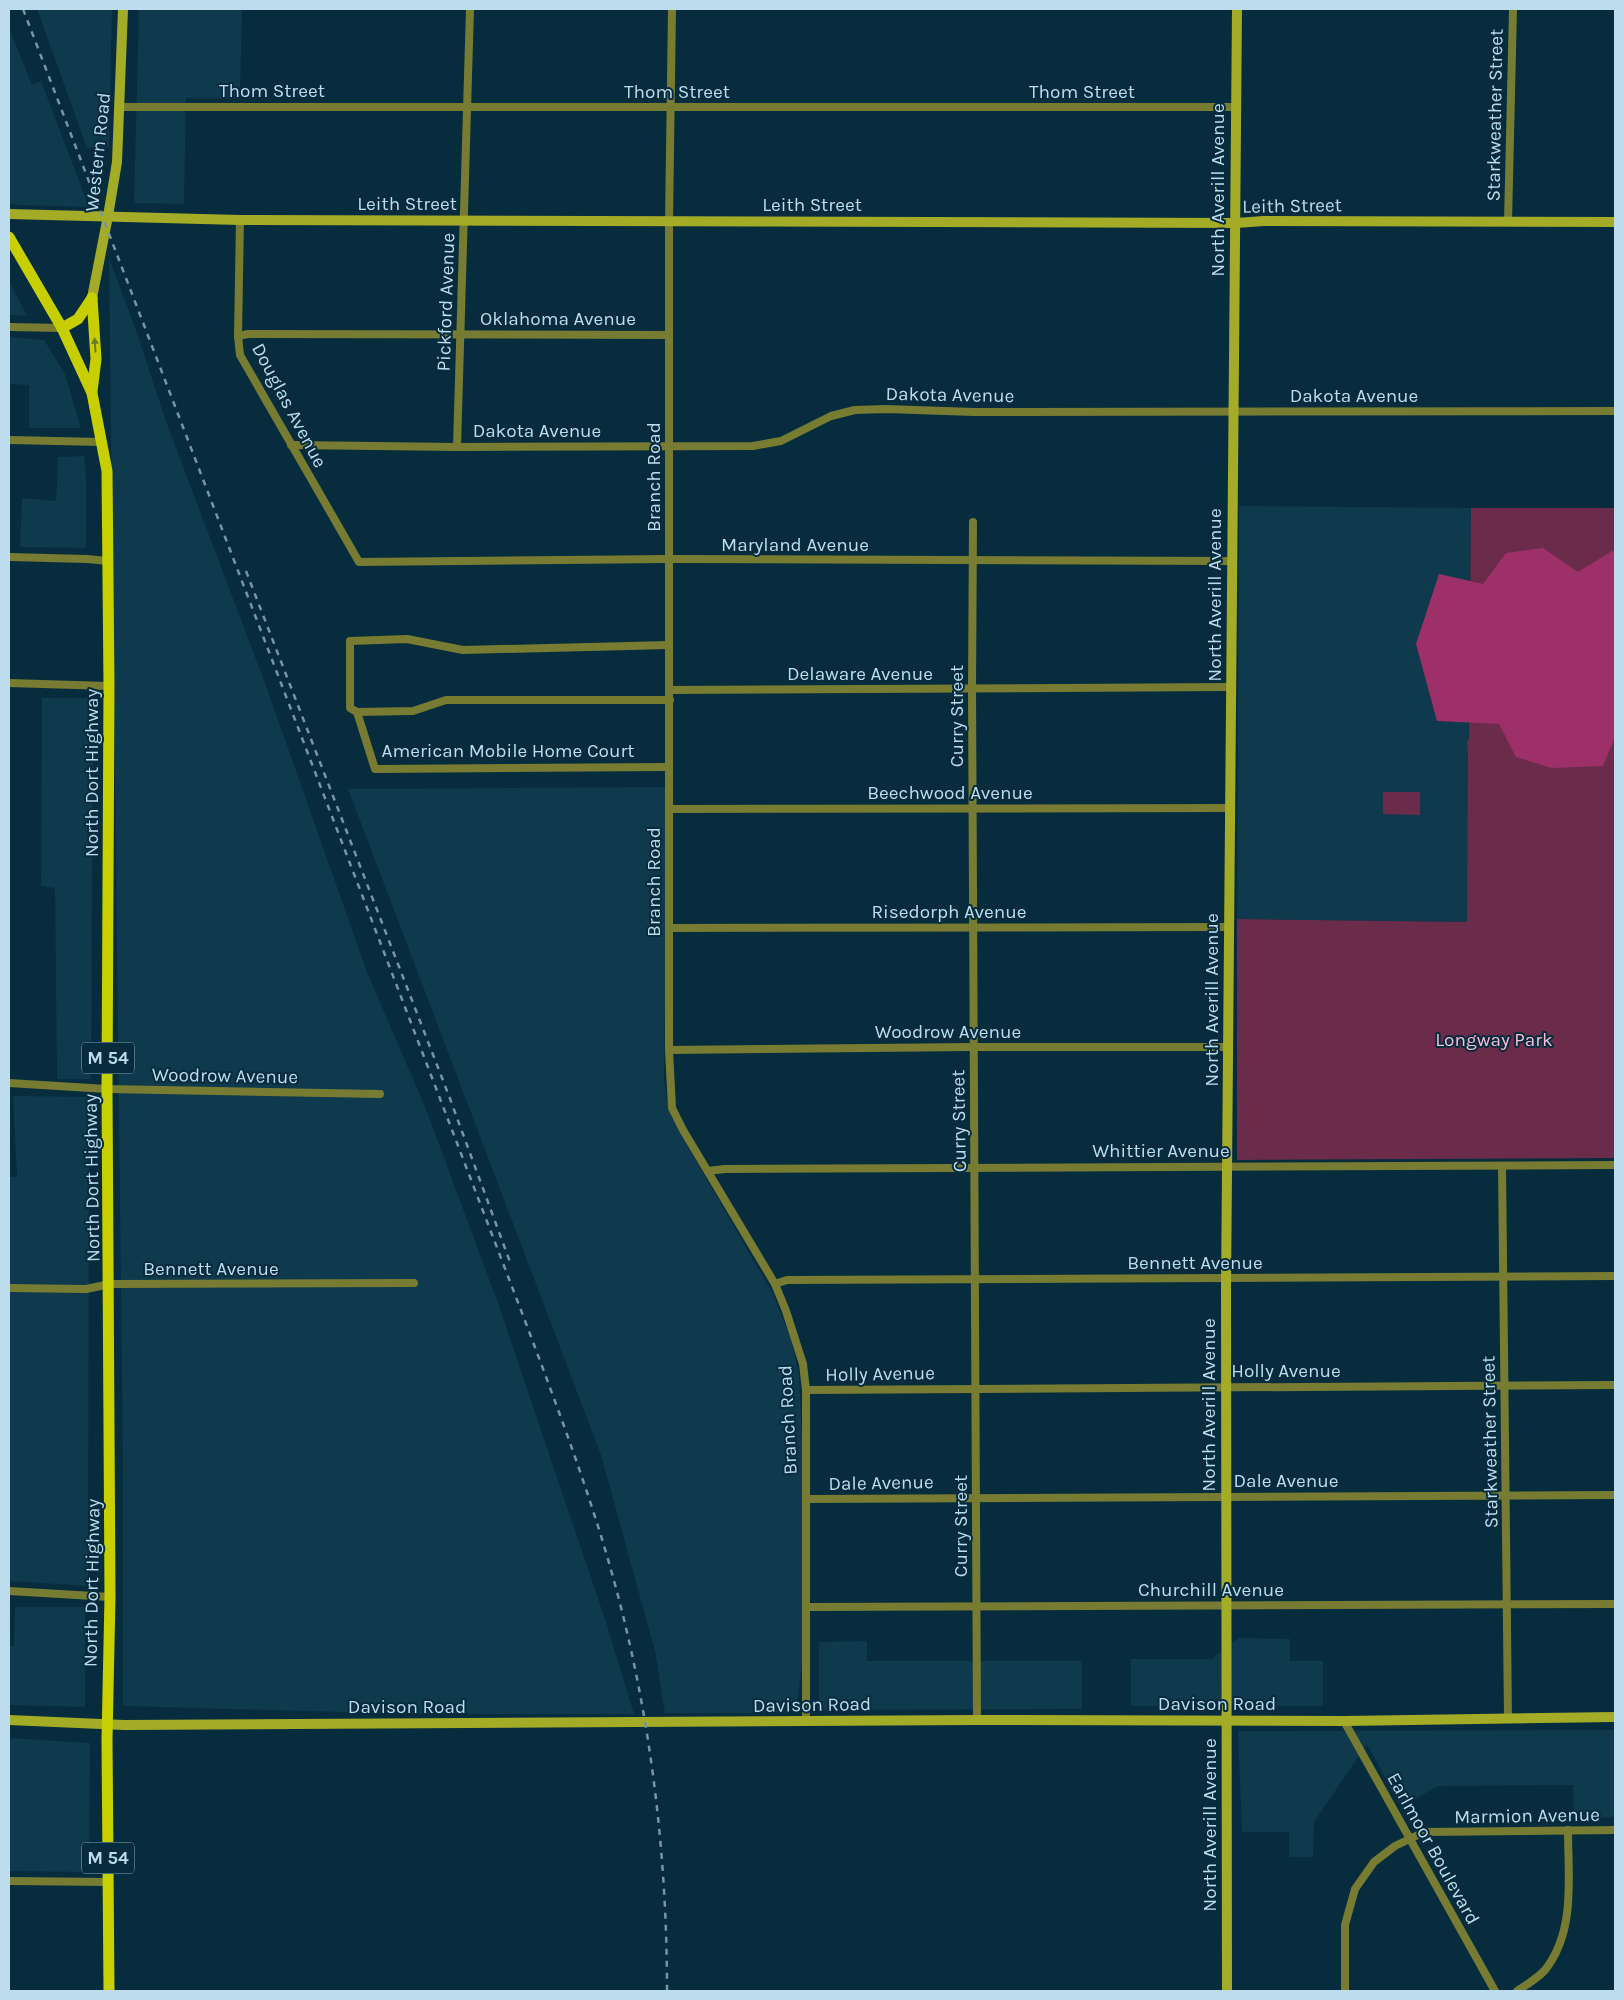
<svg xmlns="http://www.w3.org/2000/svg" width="1624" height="2000" viewBox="0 0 1624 2000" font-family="Karla,sans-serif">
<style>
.built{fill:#0f394c}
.green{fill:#6a2c4a}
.forest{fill:#9e3069}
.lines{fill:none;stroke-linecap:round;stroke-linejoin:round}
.street{stroke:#777c32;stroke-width:8}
.secondary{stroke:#a4ab27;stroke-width:10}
.primary{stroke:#c7cf00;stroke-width:11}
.rail{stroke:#7496a8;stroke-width:2.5;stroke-dasharray:6 6;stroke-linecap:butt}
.oneway{fill:#677e1e}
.labels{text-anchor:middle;stroke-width:4;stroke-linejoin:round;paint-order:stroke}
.shield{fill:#072c3d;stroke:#86a8ba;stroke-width:1}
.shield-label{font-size:18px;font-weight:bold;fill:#bdddef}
.street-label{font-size:19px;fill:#bdddef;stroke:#072c3d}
.park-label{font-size:19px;fill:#fabfd7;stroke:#072c3d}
</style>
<rect width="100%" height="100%" fill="#072c3d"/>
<!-- built -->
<g class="built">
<polygon points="37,9 112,9 109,147 87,148"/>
<polygon points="139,9 242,10 240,99 186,98 184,204 134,203"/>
<polygon points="9,28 32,85 41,81 89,207 16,205 9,203"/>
<polygon points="109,258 137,333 167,424 265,683 367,972 426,1109 498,1303 606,1622 634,1714 415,1714 123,1706 123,1463"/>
<polygon points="9,281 27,316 9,315"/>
<polygon points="9,337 44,340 65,374 81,428 29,428 29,385 9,384"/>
<polygon points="84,456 86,478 86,548 20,547 22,498 56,501 58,457"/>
<polygon points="1239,506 1471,508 1467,922 1237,919"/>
<polygon points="42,698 93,698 91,1079 57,1079 55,888 41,886"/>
<polygon points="665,787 666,933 664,1078 667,1101 670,1112 680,1133 773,1294 791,1339 799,1376 802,1440 802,1664 797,1705 795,1709 787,1713 665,1713 655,1651 601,1455 348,789"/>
<polygon points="13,1096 91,1097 89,1175 88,1586 9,1581 9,1177 17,1177"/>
<polygon points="15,1607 85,1607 85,1707 9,1705 9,1646 14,1646"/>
<polygon points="1239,1638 1290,1639 1290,1661 1323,1661 1323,1706 1131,1706 1131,1659 1211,1659"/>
<polygon points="867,1641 867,1661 1082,1661 1082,1709 819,1710 819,1642"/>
<polygon points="1615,1730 1615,1817 1574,1820 1573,1785 1438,1786 1401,1807 1367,1744 1314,1822 1313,1857 1289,1857 1289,1832 1242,1832 1238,1731"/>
<polygon points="9,1738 90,1743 89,1872 9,1871"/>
</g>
<!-- green -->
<g class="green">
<polygon points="1471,508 1615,508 1615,1158 1237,1160 1237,919 1467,922 1468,753 1467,742 1469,739"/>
<polygon points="1383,792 1420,792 1420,815 1383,814"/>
</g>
<!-- forest -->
<polygon class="forest" points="1543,548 1578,572 1612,551 1615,552 1615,737 1603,766 1552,768 1516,757 1499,724 1437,721 1416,644 1439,574 1483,584 1506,553"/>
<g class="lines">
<!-- street -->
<g class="street">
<polyline points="672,9 669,221 669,1050 672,1108 683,1130 775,1284 786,1311 803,1364 806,1390 806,1722"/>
<polyline points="120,107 1235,107"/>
<polyline points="240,220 238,336 240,355 359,562 669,559 1232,561"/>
<polyline points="1508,222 1513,9"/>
<polyline points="9,327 62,328"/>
<polyline points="238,336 248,334 669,335"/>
<polyline points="9,440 102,442"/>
<polyline points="291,445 457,447 753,446 781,441 831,416 855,410 886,409 974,412 1615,411"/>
<polyline points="457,447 470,9"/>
<polyline points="973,522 972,688 977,1720"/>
<polyline points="9,557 87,559 108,561"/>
<polyline points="669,645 463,650 407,639 350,641 350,708 357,712 413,711 446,700 670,700"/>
<polyline points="9,683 109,686"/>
<polyline points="669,690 1231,687"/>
<polyline points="357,712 375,769 669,767"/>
<polyline points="669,809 1230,808"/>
<polyline points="669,928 1229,927"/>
<polyline points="669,1050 974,1047 1228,1047"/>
<polyline points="9,1083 107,1089 380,1094"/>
<polyline points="1502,1166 1508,1718"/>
<polyline points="708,1171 725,1169 1615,1165"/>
<polyline points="775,1284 787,1280 1615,1276"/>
<polyline points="9,1288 86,1289 110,1284 414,1283"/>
<polyline points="806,1390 1615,1385"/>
<polyline points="807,1499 1615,1495"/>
<polyline points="9,1591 110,1597"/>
<polyline points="807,1607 1615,1604"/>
<polyline points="1344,1721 1495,1991"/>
<polyline points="9,1881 108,1882"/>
<polyline points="1345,1991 1345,1925 1355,1889 1374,1862 1395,1846 1424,1832 1615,1830"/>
<path d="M1517 1991C1526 1985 1538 1978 1545 1970 1576 1931 1568 1877 1568 1830"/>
</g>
<!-- secondary -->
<g class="secondary">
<polyline points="9,214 240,220 1236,223 1264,221 1615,222"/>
<polyline points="92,298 108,216 117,162 123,9"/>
<polyline points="9,1720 124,1725 977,1720 1344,1721 1615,1717"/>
<polyline points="1227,1991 1226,1289 1237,9"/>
</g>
<!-- primary -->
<g class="primary">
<polyline points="9,237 62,328 92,393 107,471 109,686 107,1089 110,1597 107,1739 109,1991"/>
<polyline points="92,298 96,359 92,391"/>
<polyline points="62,328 78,319 92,298"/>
</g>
<!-- rail -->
<g class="rail">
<path d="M23 9 527 1326C564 1425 602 1525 626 1628 654 1746 667 1869 667 1991"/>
<polyline points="246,571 449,1096 510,1262"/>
</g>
</g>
<!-- one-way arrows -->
<defs><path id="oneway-solid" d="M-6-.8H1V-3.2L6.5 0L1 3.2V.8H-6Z" transform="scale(1.25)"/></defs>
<use class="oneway" href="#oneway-solid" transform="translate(95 345) rotate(-94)"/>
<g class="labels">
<!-- shield labels -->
<g class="shield">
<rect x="82" y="1042.5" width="52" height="31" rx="4"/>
<rect x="82" y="1842.5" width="52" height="31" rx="4"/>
</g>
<g class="shield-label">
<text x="108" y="1064">M 54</text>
<text x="108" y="1864">M 54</text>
</g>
<!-- street labels -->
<g class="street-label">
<text x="272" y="97">Thom Street</text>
<text x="677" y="98">Thom Street</text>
<text x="1082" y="98">Thom Street</text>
<text transform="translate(1494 115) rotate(-89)" y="7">Starkweather Street</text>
<text transform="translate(97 152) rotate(-84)" y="7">Western Road</text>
<text transform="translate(1217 190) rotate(-90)" y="7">North Averill Avenue</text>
<text x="407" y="210">Leith Street</text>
<text x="812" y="211">Leith Street</text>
<text transform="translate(1292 205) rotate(-1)" y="7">Leith Street</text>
<text transform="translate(445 302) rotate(-88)" y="7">Pickford Avenue</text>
<text x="558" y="325">Oklahoma Avenue</text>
<text transform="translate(950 394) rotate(1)" y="7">Dakota Avenue</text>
<text x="1354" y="402">Dakota Avenue</text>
<text transform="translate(290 405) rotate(62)" y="7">Douglas Avenue</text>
<text x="537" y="437">Dakota Avenue</text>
<text transform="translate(653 477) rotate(-90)" y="7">Branch Road</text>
<text x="795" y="551">Maryland Avenue</text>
<text transform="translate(1214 595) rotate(-90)" y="7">North Averill Avenue</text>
<text x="860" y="680">Delaware Avenue</text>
<text transform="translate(956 716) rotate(-90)" y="7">Curry Street</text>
<text x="508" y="757">American Mobile Home Court</text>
<text transform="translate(91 773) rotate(-90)" y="7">North Dort Highway</text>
<text x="950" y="799">Beechwood Avenue</text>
<text transform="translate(653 882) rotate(-90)" y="7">Branch Road</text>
<text x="949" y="918">Risedorph Avenue</text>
<text transform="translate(1211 1000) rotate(-90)" y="7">North Averill Avenue</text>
<text x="948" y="1038">Woodrow Avenue</text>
<text transform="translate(225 1075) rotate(1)" y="7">Woodrow Avenue</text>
<text transform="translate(958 1121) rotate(-91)" y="7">Curry Street</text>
<text x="1161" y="1157">Whittier Avenue</text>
<text transform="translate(91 1178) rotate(-91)" y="7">North Dort Highway</text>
<text x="1195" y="1269">Bennett Avenue</text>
<text x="211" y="1275">Bennett Avenue</text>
<text x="1286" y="1377">Holly Avenue</text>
<text transform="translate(880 1373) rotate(-1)" y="7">Holly Avenue</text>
<text transform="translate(1208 1405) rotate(-90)" y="7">North Averill Avenue</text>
<text transform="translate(787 1420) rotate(-93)" y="7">Branch Road</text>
<text transform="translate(1489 1442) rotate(-91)" y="7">Starkweather Street</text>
<text x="1286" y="1487">Dale Avenue</text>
<text transform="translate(881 1482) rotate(-1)" y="7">Dale Avenue</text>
<text transform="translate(960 1526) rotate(-90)" y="7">Curry Street</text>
<text transform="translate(91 1583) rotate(-89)" y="7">North Dort Highway</text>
<text x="1211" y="1596">Churchill Avenue</text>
<text x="1217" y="1710">Davison Road</text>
<text transform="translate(812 1704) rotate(-1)" y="7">Davison Road</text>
<text x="407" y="1713">Davison Road</text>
<text transform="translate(1527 1815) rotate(-1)" y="7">Marmion Avenue</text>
<text transform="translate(1209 1825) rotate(-90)" y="7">North Averill Avenue</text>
<text transform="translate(1434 1848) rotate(61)" y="7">Earlmoor Boulevard</text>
</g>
<!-- park labels -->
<g class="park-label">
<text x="1494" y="1046">Longway Park</text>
</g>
</g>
<!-- border -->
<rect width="1624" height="2000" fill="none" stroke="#bdddef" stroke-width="20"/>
</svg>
